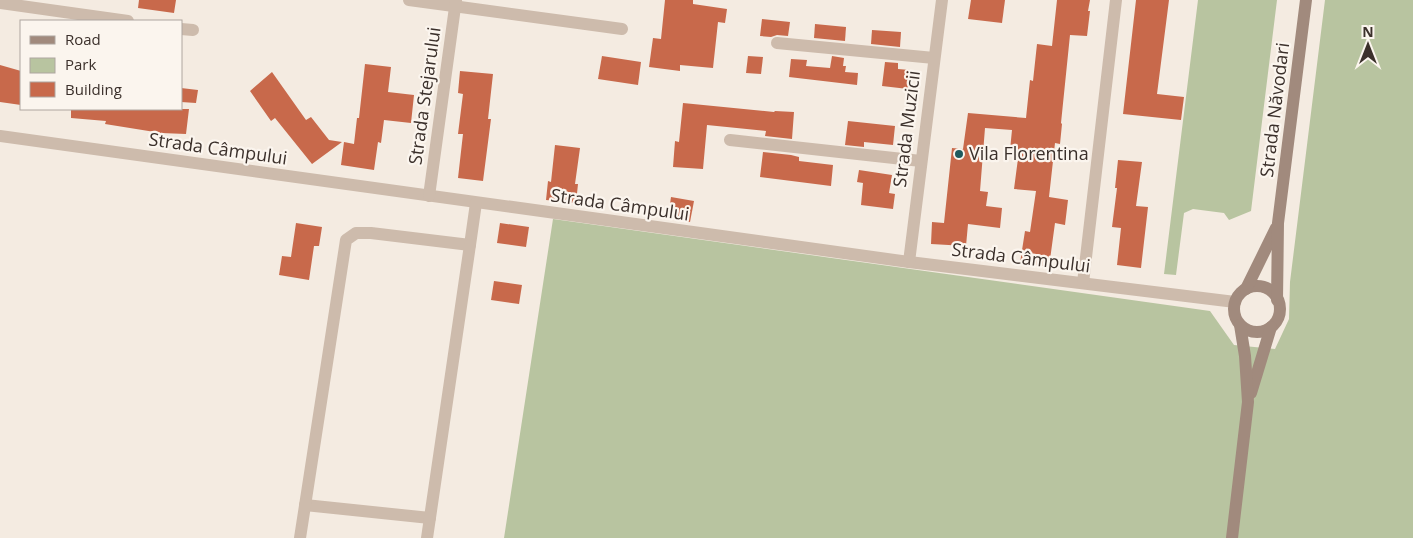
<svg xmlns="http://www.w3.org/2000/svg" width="1413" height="538" viewBox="0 0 1413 538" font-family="'Open Sans',sans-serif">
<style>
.green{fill:#b8c4a0}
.building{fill:#c8694b}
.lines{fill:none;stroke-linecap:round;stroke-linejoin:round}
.street{stroke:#cdbbac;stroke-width:12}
.secondary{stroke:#a18a7d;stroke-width:12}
.poi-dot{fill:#1f5a5e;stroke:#fbf5ee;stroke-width:2}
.labels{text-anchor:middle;stroke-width:4.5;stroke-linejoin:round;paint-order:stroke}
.street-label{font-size:18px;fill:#3b302b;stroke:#fbf5ee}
.poi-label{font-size:18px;fill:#3b302b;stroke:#fbf5ee;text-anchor:start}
</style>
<rect width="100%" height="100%" fill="#f4ebe1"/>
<!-- green -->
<g class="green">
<polygon points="1198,0 1277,0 1251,211 1229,220 1224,213 1193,209 1184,213 1176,275 1164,274"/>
<polygon points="1325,0 1413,0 1413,538 504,538 553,219 1210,311 1234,345 1275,349 1289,319 1290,282"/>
</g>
<!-- building -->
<g class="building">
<polygon points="139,0 176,0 174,13 138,8"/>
<polygon points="665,0 693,0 693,4 727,9 725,23 718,22 713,68 680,65 680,71 649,67 653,38 661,39"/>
<polygon points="971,0 1005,0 1002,23 968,19"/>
<polygon points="1057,0 1090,0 1088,11 1090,11 1087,36 1070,35 1061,123 1062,124 1060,144 1055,143 1049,197 1068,200 1065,225 1055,223 1049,267 1020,263 1025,231 1030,232 1036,191 1014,189 1019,151 1010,150 1012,130 985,128 980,191 988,192 986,206 1002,208 1000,228 968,224 966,246 931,244 932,222 944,223 952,148 963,149 968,113 1026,118 1030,80 1033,81 1037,44 1052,46"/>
<polygon points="1136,0 1169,0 1157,94 1184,97 1181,120 1123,114"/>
<polygon points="762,19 790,22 788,36 777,35 771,37 760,36"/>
<polygon points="815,24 846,27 845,41 814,38"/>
<polygon points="872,30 901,32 900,47 871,44"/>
<polygon points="602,56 641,62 638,85 598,79"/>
<polygon points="748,56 763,57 761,74 746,73"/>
<polygon points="832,56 844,58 843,66 846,66 845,72 858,73 857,85 789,77 791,59 807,60 806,66 830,68"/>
<polygon points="885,62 898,63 898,69 910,70 908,89 882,86"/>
<polygon points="365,64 391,67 388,92 414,95 411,123 384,120 381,143 378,142 374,170 341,165 344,142 354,144 357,118 359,118"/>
<polygon points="0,65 21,71 21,105 0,102"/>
<polygon points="460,71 493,74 488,119 491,119 483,181 458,178 463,134 458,134 463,94 458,93"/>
<polygon points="272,72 306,120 311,117 329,140 342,142 312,164 275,118 271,121 250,91"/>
<polygon points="181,88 198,90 196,103 181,102"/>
<polygon points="683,103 774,112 775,111 794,112 792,139 765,136 766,131 707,125 703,169 673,167 675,141 679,142"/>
<polygon points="71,109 189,109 186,134 161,133 105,124 106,121 71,118"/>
<polygon points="848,121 895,126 893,145 864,142 864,147 845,145"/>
<polygon points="555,145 580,148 575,184 578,184 576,203 546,200 548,181 551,182"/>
<polygon points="763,152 791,155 799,157 799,161 833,165 831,186 760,177"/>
<polygon points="1118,160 1142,162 1136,206 1148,207 1141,268 1117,265 1121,228 1112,227 1117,188 1115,188"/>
<polygon points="859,170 892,175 889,193 895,194 893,209 861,205 863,183 857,182"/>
<polygon points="671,197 694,201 690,222 668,218"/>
<polygon points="296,223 322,227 319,246 314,246 309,280 279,275 282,256 291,257"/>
<polygon points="500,223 529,227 526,247 497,243"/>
<polygon points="494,281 522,285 519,304 491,300"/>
</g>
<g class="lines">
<!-- street -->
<g class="street">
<polyline points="409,0 622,29"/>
<polyline points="0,3 128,21"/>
<polyline points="181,29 193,30"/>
<polyline points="777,43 934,58"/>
<polyline points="0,136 909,262 1235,302"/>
<polyline points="730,140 921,161"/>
<polyline points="429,196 456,0"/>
<polyline points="909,262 942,0"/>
<polyline points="1083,283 1116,0"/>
<polyline points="305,505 430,518"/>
<polyline points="300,538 346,240 356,233 371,233 470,245 476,203"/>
<polyline points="427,538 470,245"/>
</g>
<!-- secondary -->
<g class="secondary">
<circle cx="1257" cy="309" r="23"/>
<polyline points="1246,289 1276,228"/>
<polyline points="1277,300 1278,223 1306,0"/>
<polyline points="1251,393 1271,327"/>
<polyline points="1232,538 1248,402 1245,356 1240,325"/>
</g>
</g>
<!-- markers -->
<circle class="poi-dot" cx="959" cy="154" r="5"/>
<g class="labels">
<!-- street labels -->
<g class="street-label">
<text transform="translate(425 96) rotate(-82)" y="6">Strada Stejarului</text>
<text transform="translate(1275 110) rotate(-83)" y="6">Strada Năvodari</text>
<text transform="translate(907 129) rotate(-83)" y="6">Strada Muzicii</text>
<text transform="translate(218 149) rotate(8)" y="6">Strada Câmpului</text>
<text transform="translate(620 205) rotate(8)" y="6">Strada Câmpului</text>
<text transform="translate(1021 258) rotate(7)" y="6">Strada Câmpului</text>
</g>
<!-- poi labels -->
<g class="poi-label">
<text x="969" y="160">Vila Florentina</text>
</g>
</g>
<!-- legend -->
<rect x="20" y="20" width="162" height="90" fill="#fbf5ee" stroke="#aea6a0"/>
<rect x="30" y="36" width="25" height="8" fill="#a18a7d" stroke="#aea6a0"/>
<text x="65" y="45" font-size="15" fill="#3b302b">Road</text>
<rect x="30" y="58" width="25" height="15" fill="#b8c4a0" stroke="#aea6a0"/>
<text x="65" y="70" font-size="15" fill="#3b302b">Park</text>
<rect x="30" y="82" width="25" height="15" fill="#c8694b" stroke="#aea6a0"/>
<text x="65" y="95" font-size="15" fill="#3b302b">Building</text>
<!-- north arrow -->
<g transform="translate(1368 45)" stroke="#fbf5ee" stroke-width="4" paint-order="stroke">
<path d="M0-4L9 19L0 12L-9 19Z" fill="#3b302b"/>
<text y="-8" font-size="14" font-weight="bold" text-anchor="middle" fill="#3b302b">N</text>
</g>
</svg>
